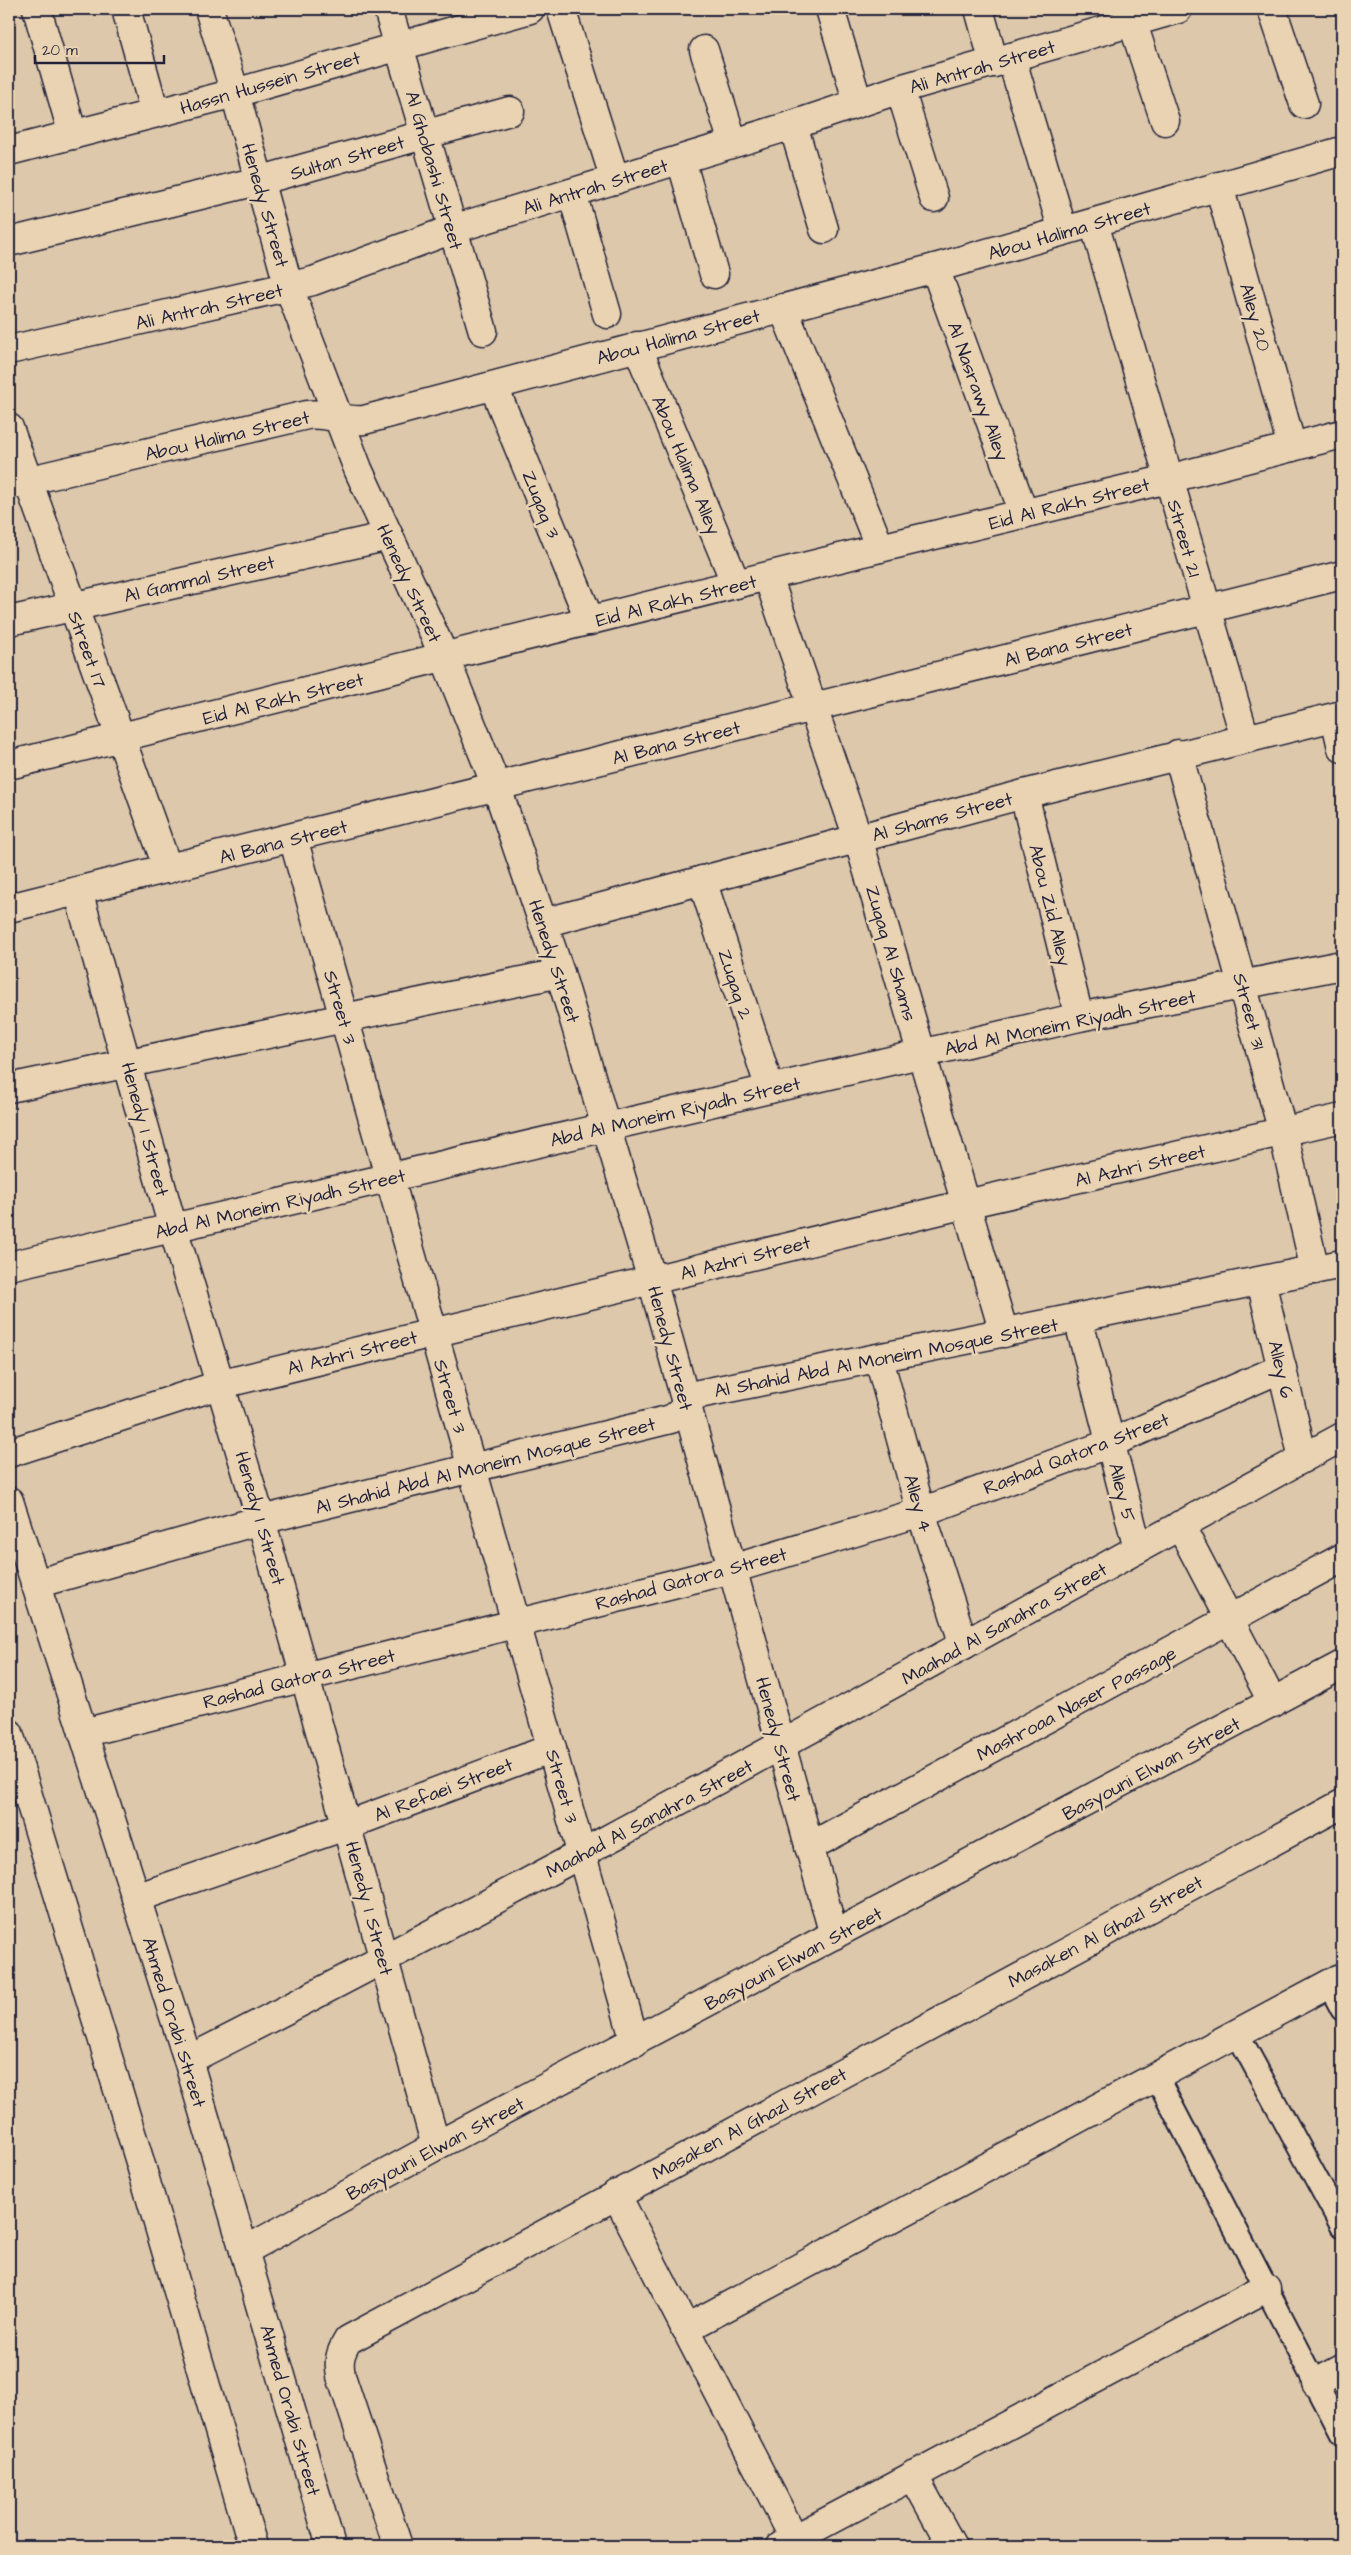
<svg xmlns="http://www.w3.org/2000/svg" width="1351" height="2555" viewBox="0 0 1351 2555" font-family="'Architects Daughter',sans-serif">
<style>
.lines{fill:none;stroke-linecap:round;stroke-linejoin:round}
.lane-casing{stroke:#22223b;stroke-width:26}
.street-casing{stroke:#22223b;stroke-width:31}
.secondary-casing{stroke:#22223b;stroke-width:31}
.lane{stroke:#e9d3b2;stroke-width:22}
.street{stroke:#e9d3b2;stroke-width:28}
.secondary{stroke:#e9d3b2;stroke-width:28}
.labels{text-anchor:middle;stroke-width:5;stroke-linejoin:round;paint-order:stroke}
.street-label{font-size:19px;fill:#22223b;stroke:#e9d3b2}
</style>
<rect width="100%" height="100%" fill="#ddc8ab"/>
<filter id="ink" filterUnits="userSpaceOnUse"><feTurbulence type="fractalNoise" baseFrequency=".02" numOctaves="2"/><feDisplacementMap in="SourceGraphic" scale="10" xChannelSelector="R" yChannelSelector="G"/><feConvolveMatrix kernelMatrix="1 2 1 2 8 2 1 2 1" color-interpolation-filters="sRGB"/></filter>
<g filter="url(#ink)">
<g class="lines">
<!-- lane casing -->
<g class="lane-casing">
<g id="lane">
<polyline points="1329,1984 1342,2009"/>
<polyline points="1237,2033 1342,2226"/>
<polyline points="1156,2076 1342,2434"/>
</g>
</g>
<!-- street casing -->
<g class="street-casing">
<g id="street">
<polyline points="37,9 73,135"/>
<polyline points="126,9 155,113"/>
<polyline points="209,9 235,93 289,288 358,469 445,658 497,788 560,973 652,1280 834,1935"/>
<polyline points="388,9 483,331"/>
<polyline points="561,9 615,180"/>
<polyline points="830,9 858,103"/>
<polyline points="979,9 994,63"/>
<polyline points="1128,9 1165,121"/>
<polyline points="1272,9 1304,104"/>
<polyline points="704,50 733,143"/>
<polyline points="1011,57 1063,231"/>
<polyline points="900,89 934,198"/>
<polyline points="793,125 824,229"/>
<polyline points="9,151 235,93 530,9"/>
<polyline points="681,160 714,274"/>
<polyline points="1219,186 1292,447"/>
<polyline points="572,193 607,314"/>
<polyline points="1094,223 1245,738"/>
<polyline points="9,242 258,181 510,111"/>
<polyline points="935,268 1024,514"/>
<polyline points="783,308 880,548"/>
<polyline points="637,346 736,584"/>
<polyline points="9,350 313,281 453,229 793,125 900,89 1178,9"/>
<polyline points="494,387 590,621"/>
<polyline points="9,428 168,869"/>
<path d="M9 485 307 415C327 412 344 422 364 420L935 268 1342 151"/>
<polyline points="768,577 858,838 1004,1333"/>
<polyline points="9,621 389,536"/>
<polyline points="1335,717 1342,748"/>
<polyline points="1178,754 1283,1132 1315,1270"/>
<polyline points="9,765 880,548 1168,479 1342,434"/>
<polyline points="1024,794 1079,1017"/>
<polyline points="293,838 635,2042"/>
<polyline points="702,880 770,1089"/>
<polyline points="78,891 173,1228 261,1520 436,2146"/>
<polyline points="9,908 1342,575"/>
<polyline points="543,923 1024,794 1342,715"/>
<polyline points="9,1088 560,973"/>
<polyline points="9,1266 1079,1017 1342,965"/>
<polyline points="1261,1281 1303,1458"/>
<polyline points="1078,1318 1138,1549"/>
<polyline points="879,1359 921,1512 964,1645"/>
<polyline points="9,1453 222,1384 966,1204 1342,1118"/>
<polyline points="1180,1525 1273,1703"/>
<path d="M35 1584 261 1520 671 1419C685 1412 687 1401 699 1394L1342 1264"/>
<polyline points="83,1733 732,1569 921,1512 1111,1443 1282,1368"/>
<polyline points="809,1847 1342,1558"/>
<polyline points="136,1898 348,1825 552,1748"/>
<path d="M188 2060C578 1862 958 1646 1342 1437"/>
<polyline points="616,2194 794,2538"/>
<polyline points="244,2251 436,2146 1342,1665"/>
<polyline points="685,2329 1342,1977"/>
<polyline points="1316,2383 1342,2369"/>
<polyline points="913,2475 952,2546"/>
<path d="M398 2546 341 2376C338 2361 340 2353 348 2340L1342 1804"/>
<polyline points="781,2546 1266,2288"/>
</g>
</g>
<!-- secondary casing -->
<g class="secondary-casing">
<g id="secondary">
<polyline points="9,1501 188,2060 331,2546"/>
<polyline points="9,1733 140,2162 253,2546"/>
</g>
</g>
<!-- lane -->
<use href="#lane" class="lane"/>
<!-- street -->
<use href="#street" class="street"/>
<!-- secondary -->
<use href="#secondary" class="secondary"/>
</g>
</g>
<g class="labels">
<!-- street labels -->
<g class="street-label">
<text transform="translate(982 66) rotate(-16)" y="7">Ali Antrah Street</text>
<text transform="translate(270 82) rotate(-16)" y="7">Hassn Hussein Street</text>
<text transform="translate(347 157) rotate(-16)" y="7">Sultan Street</text>
<text transform="translate(435 170) rotate(74)" y="7">Al Ghobashi Street</text>
<text transform="translate(595 186) rotate(-17)" y="7">Ali Antrah Street</text>
<text transform="translate(266 205) rotate(74)" y="7">Henedy Street</text>
<text transform="translate(1069 230) rotate(-16)" y="7">Abou Halima Street</text>
<text transform="translate(209 306) rotate(-13)" y="7">Ali Antrah Street</text>
<text transform="translate(1256 317) rotate(74)" y="7">Alley 20</text>
<text transform="translate(678 336) rotate(-15)" y="7">Abou Halima Street</text>
<text transform="translate(979 391) rotate(70)" y="7">Al Nasrawy Alley</text>
<text transform="translate(227 435) rotate(-13)" y="7">Abou Halima Street</text>
<text transform="translate(687 465) rotate(67)" y="7">Abou Halima Alley</text>
<text transform="translate(1069 503) rotate(-14)" y="7">Eid Al Rakh Street</text>
<text transform="translate(542 504) rotate(68)" y="7">Zuqaq 3</text>
<text transform="translate(1185 538) rotate(74)" y="7">Street 21</text>
<text transform="translate(199 578) rotate(-13)" y="7">Al Gammal Street</text>
<text transform="translate(410 583) rotate(65)" y="7">Henedy Street</text>
<text transform="translate(676 600) rotate(-14)" y="7">Eid Al Rakh Street</text>
<text transform="translate(1068 644) rotate(-14)" y="7">Al Bana Street</text>
<text transform="translate(88 649) rotate(70)" y="7">Street 17</text>
<text transform="translate(283 698) rotate(-14)" y="7">Eid Al Rakh Street</text>
<text transform="translate(676 742) rotate(-14)" y="7">Al Bana Street</text>
<text transform="translate(942 816) rotate(-15)" y="7">Al Shams Street</text>
<text transform="translate(283 841) rotate(-14)" y="7">Al Bana Street</text>
<text transform="translate(1051 905) rotate(76)" y="7">Abou Zid Alley</text>
<text transform="translate(892 953) rotate(74)" y="7">Zuqaq Al Shams</text>
<text transform="translate(555 961) rotate(72)" y="7">Henedy Street</text>
<text transform="translate(736 984) rotate(72)" y="7">Zuqaq 2</text>
<text transform="translate(341 1007) rotate(74)" y="7">Street 3</text>
<text transform="translate(1250 1011) rotate(75)" y="7">Street 31</text>
<text transform="translate(1070 1022) rotate(-12)" y="7">Abd Al Moneim Riyadh Street</text>
<text transform="translate(675 1111) rotate(-13)" y="7">Abd Al Moneim Riyadh Street</text>
<text transform="translate(146 1129) rotate(75)" y="7">Henedy 1 Street</text>
<text transform="translate(1140 1165) rotate(-13)" y="7">Al Azhri Street</text>
<text transform="translate(280 1203) rotate(-13)" y="7">Abd Al Moneim Riyadh Street</text>
<text transform="translate(745 1257) rotate(-14)" y="7">Al Azhri Street</text>
<text transform="translate(671 1348) rotate(75)" y="7">Henedy Street</text>
<text transform="translate(352 1352) rotate(-14)" y="7">Al Azhri Street</text>
<text transform="translate(886 1357) rotate(-11)" y="7">Al Shahid Abd Al Moneim Mosque Street</text>
<text transform="translate(1282 1369) rotate(77)" y="7">Alley 6</text>
<text transform="translate(451 1396) rotate(74)" y="7">Street 3</text>
<text transform="translate(1076 1453) rotate(-21)" y="7">Rashad Qatora Street</text>
<text transform="translate(485 1465) rotate(-14)" y="7">Al Shahid Abd Al Moneim Mosque Street</text>
<text transform="translate(1123 1492) rotate(76)" y="7">Alley 5</text>
<text transform="translate(919 1503) rotate(74)" y="7">Alley 4</text>
<text transform="translate(261 1518) rotate(74)" y="7">Henedy 1 Street</text>
<text transform="translate(691 1578) rotate(-15)" y="7">Rashad Qatora Street</text>
<text transform="translate(1004 1623) rotate(-29)" y="7">Maahad Al Sanahra Street</text>
<text transform="translate(299 1678) rotate(-14)" y="7">Rashad Qatora Street</text>
<text transform="translate(1076 1703) rotate(-28)" y="7">Mashroaa Naser Passage</text>
<text transform="translate(779 1739) rotate(75)" y="7">Henedy Street</text>
<text transform="translate(1151 1768) rotate(-28)" y="7">Basyouni Elwan Street</text>
<text transform="translate(563 1786) rotate(74)" y="7">Street 3</text>
<text transform="translate(443 1789) rotate(-21)" y="7">Al Refaei Street</text>
<text transform="translate(649 1818) rotate(-28)" y="7">Maahad Al Sanahra Street</text>
<text transform="translate(370 1908) rotate(75)" y="7">Henedy 1 Street</text>
<text transform="translate(1105 1931) rotate(-28)" y="7">Masaken Al Ghazl Street</text>
<text transform="translate(793 1958) rotate(-28)" y="7">Basyouni Elwan Street</text>
<text transform="translate(175 2022) rotate(73)" y="7">Ahmed Orabi Street</text>
<text transform="translate(749 2123) rotate(-28)" y="7">Masaken Al Ghazl Street</text>
<text transform="translate(435 2148) rotate(-28)" y="7">Basyouni Elwan Street</text>
<text transform="translate(291 2410) rotate(74)" y="7">Ahmed Orabi Street</text>
</g>
</g>
<!-- margin -->
<rect width="1351" height="2555" fill="none" stroke="#e9d3b2" stroke-width="30"/>
<rect x="15" y="15" width="1321" height="2525" fill="none" stroke="#22223b" stroke-width="2" filter="url(#ink)"/>
<!-- scale -->
<path d="M35 55v8h129v-8" fill="none" stroke="#22223b" stroke-width="2.5"/>
<text x="42" y="55" font-size="15" fill="#22223b" stroke="#e9d3b2" stroke-width="4" paint-order="stroke">20 m</text>
</svg>
